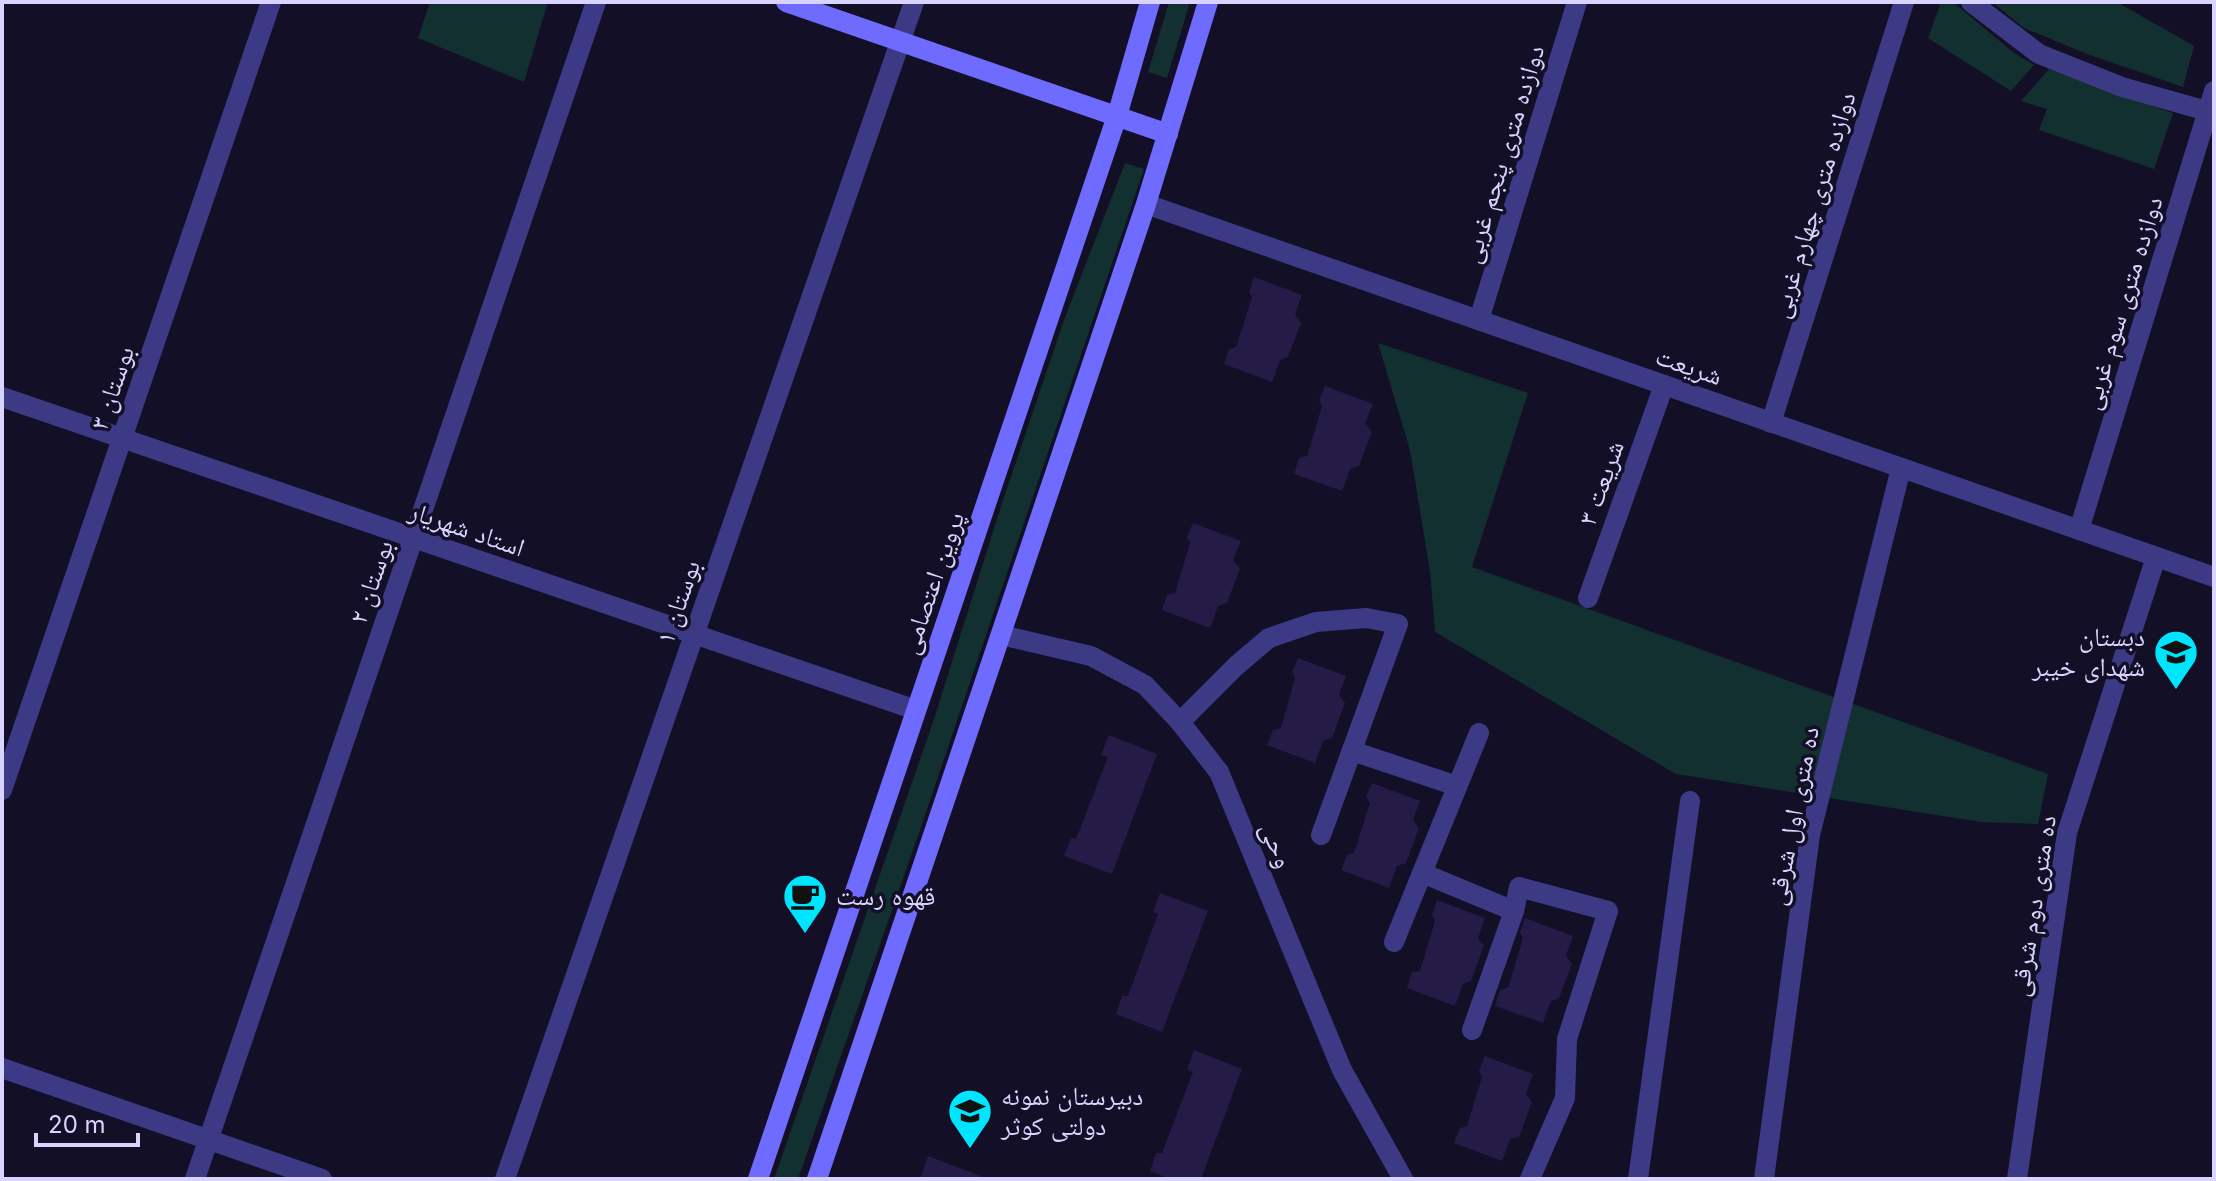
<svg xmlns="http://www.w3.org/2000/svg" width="2216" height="1181" viewBox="0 0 2216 1181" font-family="Inter,'Noto Naskh Arabic',sans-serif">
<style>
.green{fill:#12302f}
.building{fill:#241b47}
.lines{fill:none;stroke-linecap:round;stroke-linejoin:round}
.pedestrian{stroke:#3d3a85;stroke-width:20}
.minor{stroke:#3d3a85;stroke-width:20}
.tertiary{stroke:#3d3a85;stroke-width:20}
.secondary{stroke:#6f6bff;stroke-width:20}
.labels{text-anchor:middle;stroke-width:7;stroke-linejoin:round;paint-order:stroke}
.street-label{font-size:26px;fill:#d9d4ff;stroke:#130f26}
.poi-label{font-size:26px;fill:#d9d4ff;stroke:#130f26;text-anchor:start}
</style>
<rect width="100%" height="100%" fill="#130f26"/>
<!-- green -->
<g class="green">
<polygon points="430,2 548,2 524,82 418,38"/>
<polygon points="1169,2 1190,2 1167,78 1148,72"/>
<polygon points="1941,2 1953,2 2014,53 2034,65 2011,91 1928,38"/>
<polygon points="1992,2 2117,2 2194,46 2183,87 2087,54 2024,28"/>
<polygon points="2049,69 2173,113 2154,169 2039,130 2047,109 2021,101"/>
<polygon points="1125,163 1144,169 920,830 798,1179 774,1179 933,722 1003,500 1064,320"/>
<polygon points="1378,343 1528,393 1472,567 2048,774 2038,824 1981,822 1676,774 1435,632 1430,571 1410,450"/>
</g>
<!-- building -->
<g class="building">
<polygon points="1254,277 1302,295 1295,315 1301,323 1288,357 1280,360 1272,382 1224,364 1229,349 1236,347 1252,297 1249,292"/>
<polygon points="1325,386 1373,404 1365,423 1372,432 1359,466 1350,469 1342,491 1294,474 1299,458 1307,456 1322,406 1319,400"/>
<polygon points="1193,523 1241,541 1233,560 1240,568 1227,603 1218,606 1210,628 1162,610 1167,595 1175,593 1190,543 1187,537"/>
<polygon points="1298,658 1346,676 1339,695 1345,703 1332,738 1323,741 1315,763 1267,745 1273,730 1281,728 1295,678 1292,672"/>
<polygon points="1109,735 1157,754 1112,874 1064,856 1071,838 1076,839 1108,757 1101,755"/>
<polygon points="1372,783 1420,801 1413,820 1419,828 1406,863 1397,866 1389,888 1341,870 1347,855 1354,853 1370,803 1366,797"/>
<polygon points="1160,893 1208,911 1162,1032 1116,1014 1122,996 1128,996 1158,914 1153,912"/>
<polygon points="1437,900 1485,918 1478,938 1484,946 1471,981 1463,984 1455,1006 1407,988 1412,972 1420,971 1435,921 1432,915"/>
<polygon points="1525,918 1573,936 1566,955 1572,964 1559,998 1551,1001 1543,1023 1495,1006 1500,990 1508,988 1523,938 1520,932"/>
<polygon points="1194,1050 1242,1069 1201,1179 1170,1179 1150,1171 1156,1153 1162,1153 1193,1072 1187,1070"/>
<polygon points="1485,1056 1533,1074 1526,1094 1532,1102 1519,1137 1510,1139 1502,1161 1454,1143 1460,1128 1467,1126 1482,1077 1479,1071"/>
<polygon points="928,1156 989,1179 920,1179"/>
</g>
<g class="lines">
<!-- pedestrian -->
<polyline class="pedestrian" points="1971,2 2039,54 2122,87 2214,113"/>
<!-- minor -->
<g class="minor">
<polyline points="1479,320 1577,2"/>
<polyline points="2,397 916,710"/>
<polyline points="1771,423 1904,2"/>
<polyline points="2079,530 2214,91"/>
<polyline points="1588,598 1664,385"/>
<polyline points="1180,722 1236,666 1269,638 1316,622 1366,618 1398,624 1321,835"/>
<polyline points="1352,751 1457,786"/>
<polyline points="2,790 271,2"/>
<polyline points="1422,873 1514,911"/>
<polyline points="1394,942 1479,733"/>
<polyline points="1472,1030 1514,911 1519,887 1608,911 1567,1039 1565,1098 1530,1179"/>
<polyline points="195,1179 596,2"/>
<polyline points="505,1179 914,2"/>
<polyline points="1638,1179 1690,801"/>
<polyline points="1764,1179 1810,835 1901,468"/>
<polyline points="2017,1179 2067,833 2156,557"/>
</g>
<!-- tertiary -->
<g class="tertiary">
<polyline points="1146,204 2214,577"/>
<polyline points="1001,635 1091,656 1145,685 1180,722 1219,772 1342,1070 1403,1179"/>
<polyline points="2,1068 322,1179"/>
</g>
<!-- secondary -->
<g class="secondary">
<polyline points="786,2 1168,134"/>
<polyline points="758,1179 1117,116 1150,2"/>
<polyline points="817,1179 1146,204 1208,2"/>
</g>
</g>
<!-- icons -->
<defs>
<g id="school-pin" transform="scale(2.3)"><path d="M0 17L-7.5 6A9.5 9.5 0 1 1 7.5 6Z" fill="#00e5ff" stroke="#130f26"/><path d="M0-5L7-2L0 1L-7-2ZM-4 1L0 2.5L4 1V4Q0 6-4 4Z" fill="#111"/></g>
<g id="cafe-pin" transform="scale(2.3)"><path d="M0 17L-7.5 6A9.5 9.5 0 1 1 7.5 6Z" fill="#00e5ff" stroke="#130f26"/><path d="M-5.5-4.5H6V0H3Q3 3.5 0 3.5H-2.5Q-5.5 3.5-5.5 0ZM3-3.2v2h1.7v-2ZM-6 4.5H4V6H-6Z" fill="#111"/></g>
</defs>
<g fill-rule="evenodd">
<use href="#school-pin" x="2176" y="652"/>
<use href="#cafe-pin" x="805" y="896"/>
<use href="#school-pin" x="970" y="1111"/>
</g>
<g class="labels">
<!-- street labels -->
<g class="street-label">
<text transform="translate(1503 154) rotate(-73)" y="9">دوازده متری پنجم غربی</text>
<text transform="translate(1813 205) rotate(-73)" y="9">دوازده متری چهارم غربی</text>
<text transform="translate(2122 303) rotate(-73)" y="9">دوازده متری سوم غربی</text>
<text transform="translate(1689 366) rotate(19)" y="9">شریعت</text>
<text transform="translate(112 388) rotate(-71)" y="9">بوستان ۳</text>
<text transform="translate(1601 483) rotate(-70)" y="9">شریعت ۳</text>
<text transform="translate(467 529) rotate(19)" y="9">استاد شهریار</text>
<text transform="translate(371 582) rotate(-71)" y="9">بوستان ۲</text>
<text transform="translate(932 583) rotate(-71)" y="9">پروین اعتصامی</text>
<text transform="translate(678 602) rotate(-71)" y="9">بوستان ۱</text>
<text transform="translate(1793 816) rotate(-79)" y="9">ده متری اول شرقی</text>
<text transform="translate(1277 845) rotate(68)" y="9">وحی</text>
<text transform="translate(2033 906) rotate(-81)" y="9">ده متری دوم شرقی</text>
</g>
<!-- poi labels -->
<g class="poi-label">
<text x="2145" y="646" text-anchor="end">دبستان<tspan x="2145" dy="30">شهدای خیبر</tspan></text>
<text x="836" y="905">قهوه رست</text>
<text x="1001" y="1105">دبیرستان نمونه<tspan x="1001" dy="30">دولتی کوثر</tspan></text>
</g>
</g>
<!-- border -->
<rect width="2216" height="1181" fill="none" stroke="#d9d4ff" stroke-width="8"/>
<!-- scale -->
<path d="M36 1133v12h102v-12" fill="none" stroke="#d9d4ff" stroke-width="4"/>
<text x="48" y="1133" font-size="24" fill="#d9d4ff" stroke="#130f26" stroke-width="6" paint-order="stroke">20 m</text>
</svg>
